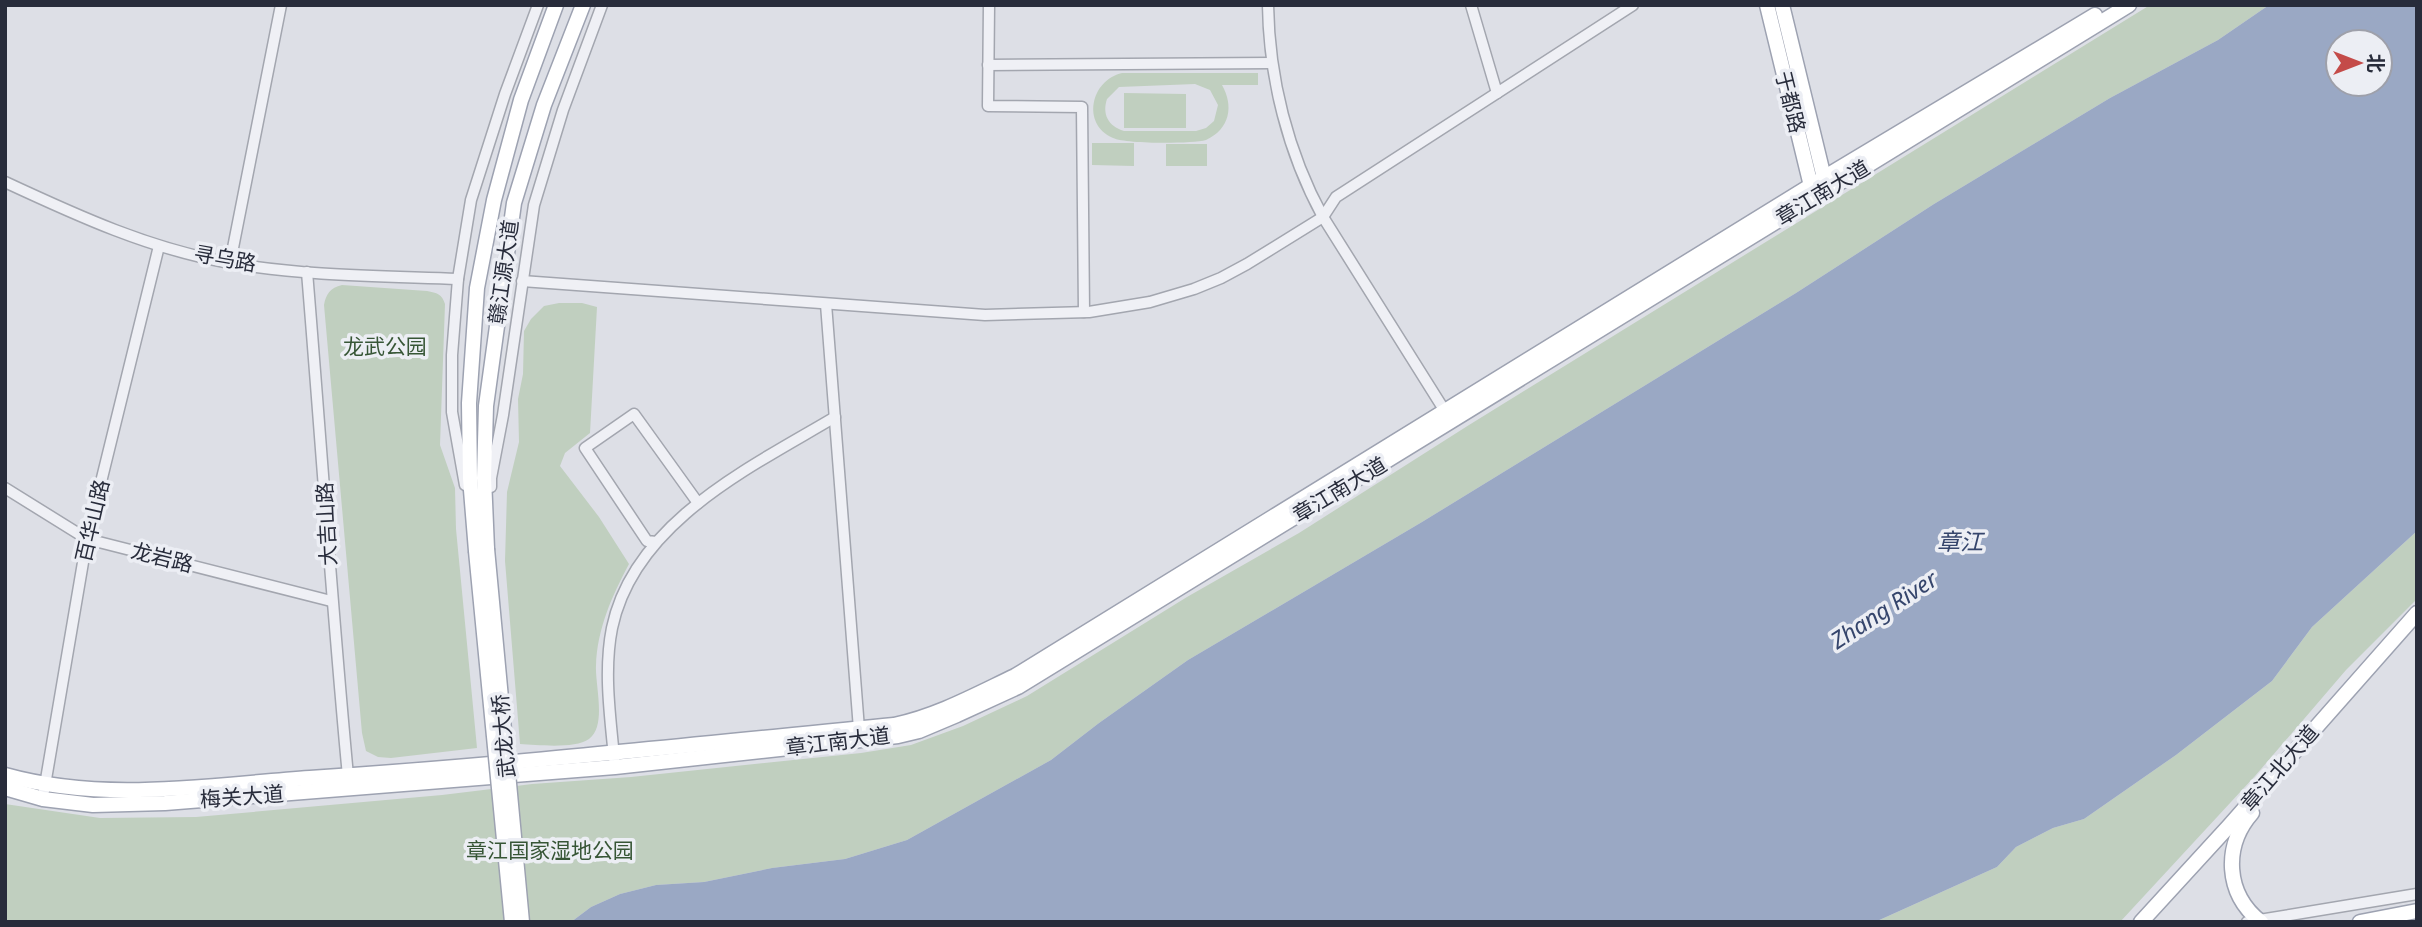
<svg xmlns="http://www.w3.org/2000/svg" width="2422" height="927" viewBox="0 0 2422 927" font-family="'Noto Sans','Noto Sans SC',sans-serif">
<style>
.green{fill:#c0cfbf;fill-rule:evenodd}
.water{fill:#9aa8c4;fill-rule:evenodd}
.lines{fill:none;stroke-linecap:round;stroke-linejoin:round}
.minor-casing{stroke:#a3a6af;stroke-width:13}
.major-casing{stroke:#9da2b1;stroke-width:17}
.minor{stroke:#eff0f5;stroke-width:10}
.major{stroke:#fff;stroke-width:14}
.major-bridge-casing{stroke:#9da2b1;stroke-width:17;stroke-linecap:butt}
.major-bridge{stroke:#fff;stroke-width:14}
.labels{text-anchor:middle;stroke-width:7;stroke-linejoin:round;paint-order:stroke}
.street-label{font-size:21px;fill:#282c3b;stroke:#eceef4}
.park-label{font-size:21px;fill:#375636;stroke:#eceef4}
.water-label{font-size:23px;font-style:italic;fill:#35456c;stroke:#eceef4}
</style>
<rect width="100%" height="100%" fill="#dddfe6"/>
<!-- green -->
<g class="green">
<polygon points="2150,5 2269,5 2218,40 2110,98 1934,204 1796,293 1422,522 1188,660 1099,723 1051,760 907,840 845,859 772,868 704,882 656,885 620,894 591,907 571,922 5,922 5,804 100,818 196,817 442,795 532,784 631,777 861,753 911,745 963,726 1027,696 1187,597 1299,533 1469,425"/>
<path d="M1122 73H1258V85H1222C1234 106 1230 129 1206 140 1191 144 1126 144 1113 138 1081 124 1091 80 1122 73ZM1195 84 1210 90 1218 105 1214 121 1206 128 1196 131H1124C1108 126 1102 114 1107 99L1119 87Z"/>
<polygon points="1124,93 1186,94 1186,128 1124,128"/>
<polygon points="1092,143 1134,143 1134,166 1092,165"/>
<rect x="1166" y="144" width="41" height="22"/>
<path d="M342 285 427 291C437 293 442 294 445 304L440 445 455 488 456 529 477 748 391 758 378 757 366 751 362 733 324 305C326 294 330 288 342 285Z"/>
<path d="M559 303H582L597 307 590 433 565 453 560 466 599 517 629 564C612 596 597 629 596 666 595 685 607 726 589 739 575 749 538 745 520 744L505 561 507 492 519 442 518 399 523 374 524 331 531 319 544 306Z"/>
<polygon points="2417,531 2417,599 2346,670 2255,776 2120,922 1875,922 1997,867 2016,847 2053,828 2084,819 2176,755 2272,681 2312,627"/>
</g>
<!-- water -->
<path class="water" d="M2269 5H2417V531L2312 627 2272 681 2176 755 2084 819 2053 828 2016 847 1997 867 1875 922H571L591 907 620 894 656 885 704 882 772 868 845 859 907 840 1051 760 1099 723 1188 660 1422 522 1796 293 1934 204 2110 98 2218 40ZM2338 42H2380V84H2338Z"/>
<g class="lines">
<!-- minor casing -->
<g class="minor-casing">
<g id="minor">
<polyline points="989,5 988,106 1082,107 1084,312"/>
<path d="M1268 5C1269 78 1288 153 1323 217L1448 416"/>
<polyline points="1471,5 1497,93"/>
<polyline points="988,65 1272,63"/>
<path d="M5 182C78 216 150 249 230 263 304 276 382 276 458 279"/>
<polyline points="230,263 281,5"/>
<path d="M307 272C321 440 332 608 348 776"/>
<polyline points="522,281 985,315 1089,312 1150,302 1194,289 1221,278 1247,264 1323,217 1336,197 1633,5"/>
<polyline points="826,304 859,729"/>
<polyline points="465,485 452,412 452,355 458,279 471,200 505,94 538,5"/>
<polyline points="491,487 491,478 503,415 534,205 563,110 602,5"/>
<polyline points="5,488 87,539 331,601"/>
<polyline points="656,542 647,541 585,448 634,414 698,503"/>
<path d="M615 767C611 722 603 673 612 628 634 522 751 467 835 417"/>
<polyline points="44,791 87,539 159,246"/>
<polyline points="2247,922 2417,894"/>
</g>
</g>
<!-- major casing -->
<g class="major-casing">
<g id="major">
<polyline points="1767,5 1813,194"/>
<polyline points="1782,5 1826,186"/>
<polyline points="487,549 484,478 486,406 514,203 544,105 583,5"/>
<polyline points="476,551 470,478 469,403 477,288 494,200 521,100 556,5"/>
<path d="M5 775C105 803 208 785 310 778 505 765 699 744 894 725 937 716 975 695 1015 676L1810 186 2095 15"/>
<polyline points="5,788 43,799 93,805 165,803 615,767 898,736 919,731 957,715 1018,687 2129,5"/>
<path d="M2252 813C2223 846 2225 894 2261 922"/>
<polyline points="2141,922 2229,826 2417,613"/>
<polyline points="2360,922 2417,911"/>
</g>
</g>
<!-- minor -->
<use href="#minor" class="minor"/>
<!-- major -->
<use href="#major" class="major"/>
<!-- major-bridge casing -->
<g class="major-bridge-casing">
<g id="major-bridge">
<polyline points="487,549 522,922"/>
<polyline points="476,551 512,922"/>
</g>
</g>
<!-- major-bridge -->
<use href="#major-bridge" class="major-bridge"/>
</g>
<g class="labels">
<!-- street labels -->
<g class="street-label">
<text transform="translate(1790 102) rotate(76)" y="7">于都路</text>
<text transform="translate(1823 193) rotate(-31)" y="7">章江南大道</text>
<text transform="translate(225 259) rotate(10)" y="7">寻乌路</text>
<text transform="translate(504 272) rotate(-82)" y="7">赣江源大道</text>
<text transform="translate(1340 490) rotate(-31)" y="7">章江南大道</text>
<text transform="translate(93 521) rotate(-77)" y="7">百华山路</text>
<text transform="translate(327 524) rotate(-93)" y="7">大吉山路</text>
<text transform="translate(162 558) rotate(14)" y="7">龙岩路</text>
<text transform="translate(504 736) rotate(-95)" y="7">武龙大桥</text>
<text transform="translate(838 742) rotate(-7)" y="7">章江南大道</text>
<text transform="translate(2280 768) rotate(-49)" y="7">章江北大道</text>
<text transform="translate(242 797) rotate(-4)" y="7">梅关大道</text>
</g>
<!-- park labels -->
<g class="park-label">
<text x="385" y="354">龙武公园</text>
<text x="550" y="858">章江国家湿地公园</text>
</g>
<!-- water labels -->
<g class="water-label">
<text x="1960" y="550">章江</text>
<text transform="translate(1884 610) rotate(-33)" y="8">Zhang River</text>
</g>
</g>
<!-- border -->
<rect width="2422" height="927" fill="none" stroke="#282c3b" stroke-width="14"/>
<!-- north arrow -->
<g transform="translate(2359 63) rotate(90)"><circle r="33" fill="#eceef4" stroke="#9ea0aa" stroke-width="2"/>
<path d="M0-5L12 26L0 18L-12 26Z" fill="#c44b49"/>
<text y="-10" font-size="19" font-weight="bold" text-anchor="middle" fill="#282c3b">北</text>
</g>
</svg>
